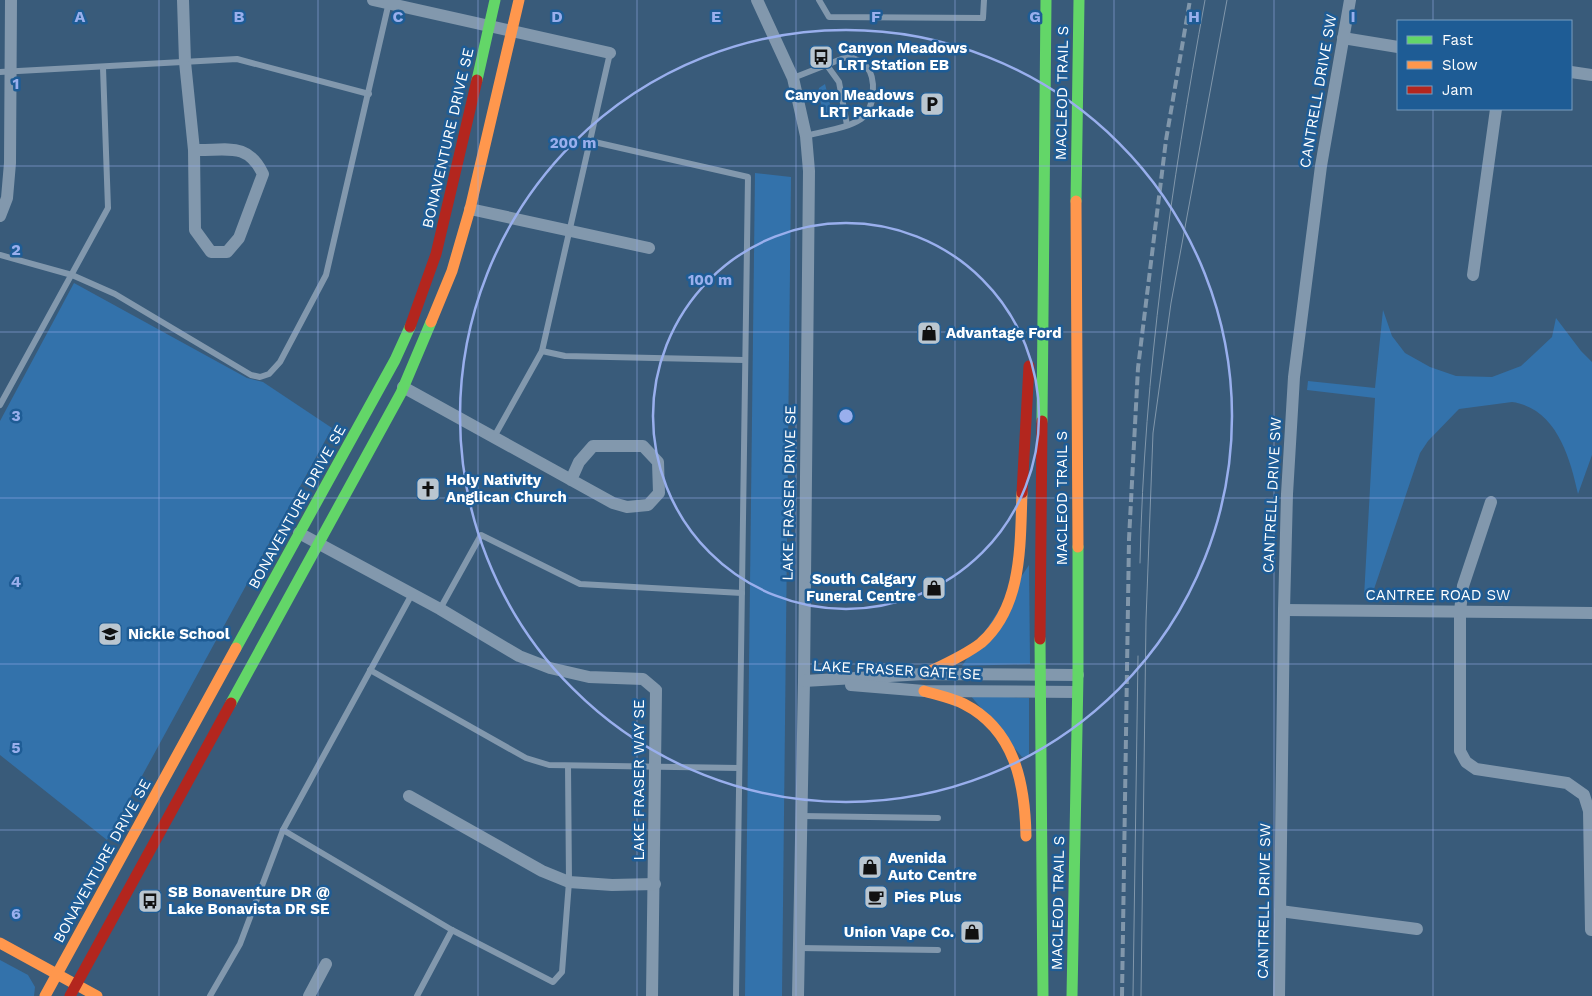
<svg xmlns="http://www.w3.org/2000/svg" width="1592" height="996" viewBox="0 0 1592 996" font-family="'Work Sans',sans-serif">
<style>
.green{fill:#3372ab}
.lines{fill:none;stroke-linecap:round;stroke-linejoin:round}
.lane{stroke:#8298ad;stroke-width:6}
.street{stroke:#8298ad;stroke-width:12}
.fast{stroke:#63d668;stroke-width:11}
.slow{stroke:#ff974d;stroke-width:11}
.jam{stroke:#b3261e;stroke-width:11}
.tram{stroke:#8197ab;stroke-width:1}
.rail{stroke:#8197ab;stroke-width:4;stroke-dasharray:9 4;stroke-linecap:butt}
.grid{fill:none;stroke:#99afed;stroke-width:1;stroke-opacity:0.55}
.ring{fill:none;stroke:#99afed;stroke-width:2.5}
.labels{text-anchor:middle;stroke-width:5;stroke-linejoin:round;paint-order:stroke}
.poi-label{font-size:15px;font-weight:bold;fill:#fff;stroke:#1e5c95;text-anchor:start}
.street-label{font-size:15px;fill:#fff;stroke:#1e5c95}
.grid-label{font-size:16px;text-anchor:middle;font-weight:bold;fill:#99afed;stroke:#1e5c95;stroke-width:5;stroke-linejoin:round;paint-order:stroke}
.centre{fill:#99afed;stroke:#1e5c95;stroke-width:2.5}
.ring-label{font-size:15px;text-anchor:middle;font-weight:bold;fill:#99afed;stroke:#1e5c95;stroke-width:5;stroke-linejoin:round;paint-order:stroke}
</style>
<rect width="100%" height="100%" fill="#395b7a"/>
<!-- green -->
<g class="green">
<polygon points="825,84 833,116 833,118 824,115 818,93 819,88"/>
<polygon points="755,173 791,177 782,996 745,996"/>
<polygon points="74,283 247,378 263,382 332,428 107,840 0,755 0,421"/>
<path d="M1383 310 1392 336 1405 353 1430 367 1456 376 1492 377 1521 366 1535 353 1552 337 1556 318 1581 351 1592 362V455L1578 494C1570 457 1556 408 1512 402L1459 409 1428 441 1420 453 1371 598 1364 597 1375 398 1307 390 1308 381 1375 388Z"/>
<polygon points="1029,565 1030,664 962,666"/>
<polygon points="970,695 1029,698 1029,756 1022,757"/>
<polygon points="0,960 28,975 35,987 34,996 0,996"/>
</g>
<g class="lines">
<!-- lane -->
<g class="lane">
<polyline points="819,0 829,17 983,18 984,0"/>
<polyline points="826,64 839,82 847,125"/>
<polyline points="0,72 237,59 369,94"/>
<path d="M793 78 849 56C854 59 862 61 866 66 877 78 875 109 861 119 846 129 823 131 806 136"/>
<polyline points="590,141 748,177 736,996"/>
<polyline points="0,255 72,275 115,294 251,375 260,377 269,374 280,362 326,275 389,2"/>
<polyline points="542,351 565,356 744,360"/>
<polyline points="0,405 108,208 103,68"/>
<polyline points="494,437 542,351 610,53"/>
<polyline points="440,609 481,535 580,584 742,593"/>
<polyline points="370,670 526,758 549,765 739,768"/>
<polyline points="801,816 938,818"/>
<polyline points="283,830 452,930 553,982 562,972 569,882 568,766"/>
<polyline points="799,948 938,950"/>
<polyline points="210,996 240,944 283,830 412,594"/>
<polyline points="417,996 452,930"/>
</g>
<!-- street -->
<g class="street">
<path d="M183 0 185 62 194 150 195 230 211 252H227L239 238 263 174C247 141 226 151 194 150"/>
<polyline points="373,0 610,53"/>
<polyline points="757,0 793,78 806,136 809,171 804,681 798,996"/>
<polyline points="1343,38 1398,47"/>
<polyline points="1571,72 1592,75"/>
<polyline points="470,209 649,248"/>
<polyline points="0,216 7,198 10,163 11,0"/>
<polyline points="1473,275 1496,109"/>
<polyline points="403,387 613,503 627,507 648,505 659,493 658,462 643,446 593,446 579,462 571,480"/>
<polyline points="1491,502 1463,586 1460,611 1460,751 1466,762 1476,769 1567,783 1584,795 1589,811 1591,930"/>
<polyline points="299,533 440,609 519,656 550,668 589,677 643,679 656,690 652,996"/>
<polyline points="1284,610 1592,613"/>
<polyline points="804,681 924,674 1078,675"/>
<polyline points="851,685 924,691 1077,692"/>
<polyline points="409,796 542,871 569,882 612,885 655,884"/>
<polyline points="1280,911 1417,929"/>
<polyline points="309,996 326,964"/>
<polyline points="1279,996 1284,610 1287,494 1294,377 1321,166 1350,0"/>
</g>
<!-- fast -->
<g class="fast">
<polyline points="477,80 495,0"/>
<polyline points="1076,201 1079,0"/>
<polyline points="1042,421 1046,0"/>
<polyline points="1040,639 1043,996"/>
<polyline points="236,648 395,360 410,327"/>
<polyline points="231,703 401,393 431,322"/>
<polyline points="1072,996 1078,675 1078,547"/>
</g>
<!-- slow -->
<g class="slow">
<polyline points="1076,201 1078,547"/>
<polyline points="431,322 452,271 470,209 519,0"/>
<path d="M924 674C943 665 964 656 981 643 1023 606 1020 544 1022 493"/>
<path d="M924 691C937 695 952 698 964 704 1015 730 1025 784 1026 836"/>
<polyline points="0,943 97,996"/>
<polyline points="45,996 236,648"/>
</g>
<!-- jam -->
<g class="jam">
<polyline points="410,327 436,254 477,80"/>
<polyline points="1022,493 1029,366"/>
<polyline points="1040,639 1042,421"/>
<polyline points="70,996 231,703"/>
</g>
<!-- tram -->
<g class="tram">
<path d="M1140 563C1144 374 1171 186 1205 0"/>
<polyline points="1133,996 1138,656"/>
<polyline points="1141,996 1146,620 1153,433 1171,303 1227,0"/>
</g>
<!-- rail -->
<polyline class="rail" points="1122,996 1129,539 1138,368 1166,140 1190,0"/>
</g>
<!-- grid -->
<path class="grid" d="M159 0V996M318 0V996M478 0V996M637 0V996M796 0V996M955 0V996M1114 0V996M1274 0V996M1433 0V21M1433 109V996M0 166H1592M0 332H1592M0 498H1592M0 664H1592M0 830H1592"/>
<!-- distance rings -->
<g class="ring">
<circle cx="846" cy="416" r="193"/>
<circle cx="846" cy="416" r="386"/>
</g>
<!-- icons -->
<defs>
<g id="bus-square" transform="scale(1.25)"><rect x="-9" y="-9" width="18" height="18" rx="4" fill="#bac6d0" stroke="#1e5c95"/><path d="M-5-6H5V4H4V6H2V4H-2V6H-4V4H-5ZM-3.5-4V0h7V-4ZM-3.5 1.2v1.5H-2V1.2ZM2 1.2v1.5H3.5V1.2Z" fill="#111"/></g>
<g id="parking-square" transform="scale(1.25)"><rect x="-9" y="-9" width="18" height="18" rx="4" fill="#bac6d0" stroke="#1e5c95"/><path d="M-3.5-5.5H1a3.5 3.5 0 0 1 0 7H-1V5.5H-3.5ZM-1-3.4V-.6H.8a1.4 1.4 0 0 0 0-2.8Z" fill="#111"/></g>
<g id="shop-square" transform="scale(1.25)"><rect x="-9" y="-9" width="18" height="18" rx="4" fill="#bac6d0" stroke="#1e5c95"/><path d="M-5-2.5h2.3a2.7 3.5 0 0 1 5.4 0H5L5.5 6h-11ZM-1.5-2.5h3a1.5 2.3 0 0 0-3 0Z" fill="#111"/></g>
<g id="church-square" transform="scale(1.25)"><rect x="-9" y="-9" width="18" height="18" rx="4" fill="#bac6d0" stroke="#1e5c95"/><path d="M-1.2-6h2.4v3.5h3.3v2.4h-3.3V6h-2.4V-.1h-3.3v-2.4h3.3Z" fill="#111"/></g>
<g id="school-square" transform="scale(1.25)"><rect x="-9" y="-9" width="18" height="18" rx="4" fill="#bac6d0" stroke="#1e5c95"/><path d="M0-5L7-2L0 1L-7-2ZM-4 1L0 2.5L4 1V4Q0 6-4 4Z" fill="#111"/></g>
<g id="cafe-square" transform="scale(1.25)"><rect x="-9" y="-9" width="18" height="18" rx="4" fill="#bac6d0" stroke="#1e5c95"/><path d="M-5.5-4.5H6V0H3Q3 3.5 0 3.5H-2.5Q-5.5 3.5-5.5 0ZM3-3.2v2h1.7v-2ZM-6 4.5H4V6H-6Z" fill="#111"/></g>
</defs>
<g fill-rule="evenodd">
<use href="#bus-square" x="821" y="57"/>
<use href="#parking-square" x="932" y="104"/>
<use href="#shop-square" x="929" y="333"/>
<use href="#church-square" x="428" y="489"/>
<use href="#shop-square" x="934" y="588"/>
<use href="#school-square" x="110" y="634"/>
<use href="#shop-square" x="870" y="867"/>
<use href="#cafe-square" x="876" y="897"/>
<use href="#bus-square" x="150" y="901"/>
<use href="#shop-square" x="972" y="932"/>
</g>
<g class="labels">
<!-- poi labels -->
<g class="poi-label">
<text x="838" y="53">Canyon Meadows<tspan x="838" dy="17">LRT Station EB</tspan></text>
<text x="914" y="100" text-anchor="end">Canyon Meadows<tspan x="914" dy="17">LRT Parkade</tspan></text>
<text x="946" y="338">Advantage Ford</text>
<text x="446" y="485">Holy Nativity<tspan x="446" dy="17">Anglican Church</tspan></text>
<text x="916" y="584" text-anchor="end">South Calgary<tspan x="916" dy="17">Funeral Centre</tspan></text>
<text x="128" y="639">Nickle School</text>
<text x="888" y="863">Avenida<tspan x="888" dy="17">Auto Centre</tspan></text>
<text x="168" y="897">SB Bonaventure DR @<tspan x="168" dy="17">Lake Bonavista DR SE</tspan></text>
<text x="894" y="902">Pies Plus</text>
<text x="954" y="937" text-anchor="end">Union Vape Co.</text>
</g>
<!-- street labels -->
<g class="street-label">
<text transform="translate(1318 91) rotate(-80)" y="5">CANTRELL DRIVE SW</text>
<text transform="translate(1062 93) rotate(-89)" y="5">MACLEOD TRAIL S</text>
<text transform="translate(448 138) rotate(-77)" y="5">BONAVENTURE DRIVE SE</text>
<text transform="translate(789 493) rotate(-89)" y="5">LAKE FRASER DRIVE SE</text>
<text transform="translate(1272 495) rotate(-87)" y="5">CANTRELL DRIVE SW</text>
<text transform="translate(1062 498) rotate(-90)" y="5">MACLEOD TRAIL S</text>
<text transform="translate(297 507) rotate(-61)" y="5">BONAVENTURE DRIVE SE</text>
<text x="1438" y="600">CANTREE ROAD SW</text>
<text transform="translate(897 670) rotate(3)" y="5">LAKE FRASER GATE SE</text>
<text transform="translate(639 780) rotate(-90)" y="5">LAKE FRASER WAY SE</text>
<text transform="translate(102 861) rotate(-61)" y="5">BONAVENTURE DRIVE SE</text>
<text transform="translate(1264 901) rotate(-89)" y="5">CANTRELL DRIVE SW</text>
<text transform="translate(1058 903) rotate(-89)" y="5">MACLEOD TRAIL S</text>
</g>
</g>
<g class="grid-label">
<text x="80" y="22">A</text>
<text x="239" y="22">B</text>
<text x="398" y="22">C</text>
<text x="557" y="22">D</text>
<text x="716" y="22">E</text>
<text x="876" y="22">F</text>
<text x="1035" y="22">G</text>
<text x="1194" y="22">H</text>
<text x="1353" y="22">I</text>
<text x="16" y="89">1</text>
<text x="16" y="255">2</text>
<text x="16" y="421">3</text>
<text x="16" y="587">4</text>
<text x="16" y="753">5</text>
<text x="16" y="919">6</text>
</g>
<circle cx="846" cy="416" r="8" class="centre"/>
<g class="ring-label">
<text x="573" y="148">200 m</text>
<text x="710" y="285">100 m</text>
</g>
<!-- legend -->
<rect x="1397" y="20" width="175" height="90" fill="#1e5c95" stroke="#789dbf"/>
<rect x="1407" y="36" width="25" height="8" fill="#63d668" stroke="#789dbf"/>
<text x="1442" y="45" font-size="15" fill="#ffffff">Fast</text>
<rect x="1407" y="61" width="25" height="8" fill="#ff974d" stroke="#789dbf"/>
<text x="1442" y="70" font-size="15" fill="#ffffff">Slow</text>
<rect x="1407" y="86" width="25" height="8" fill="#b3261e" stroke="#789dbf"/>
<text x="1442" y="95" font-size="15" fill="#ffffff">Jam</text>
</svg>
